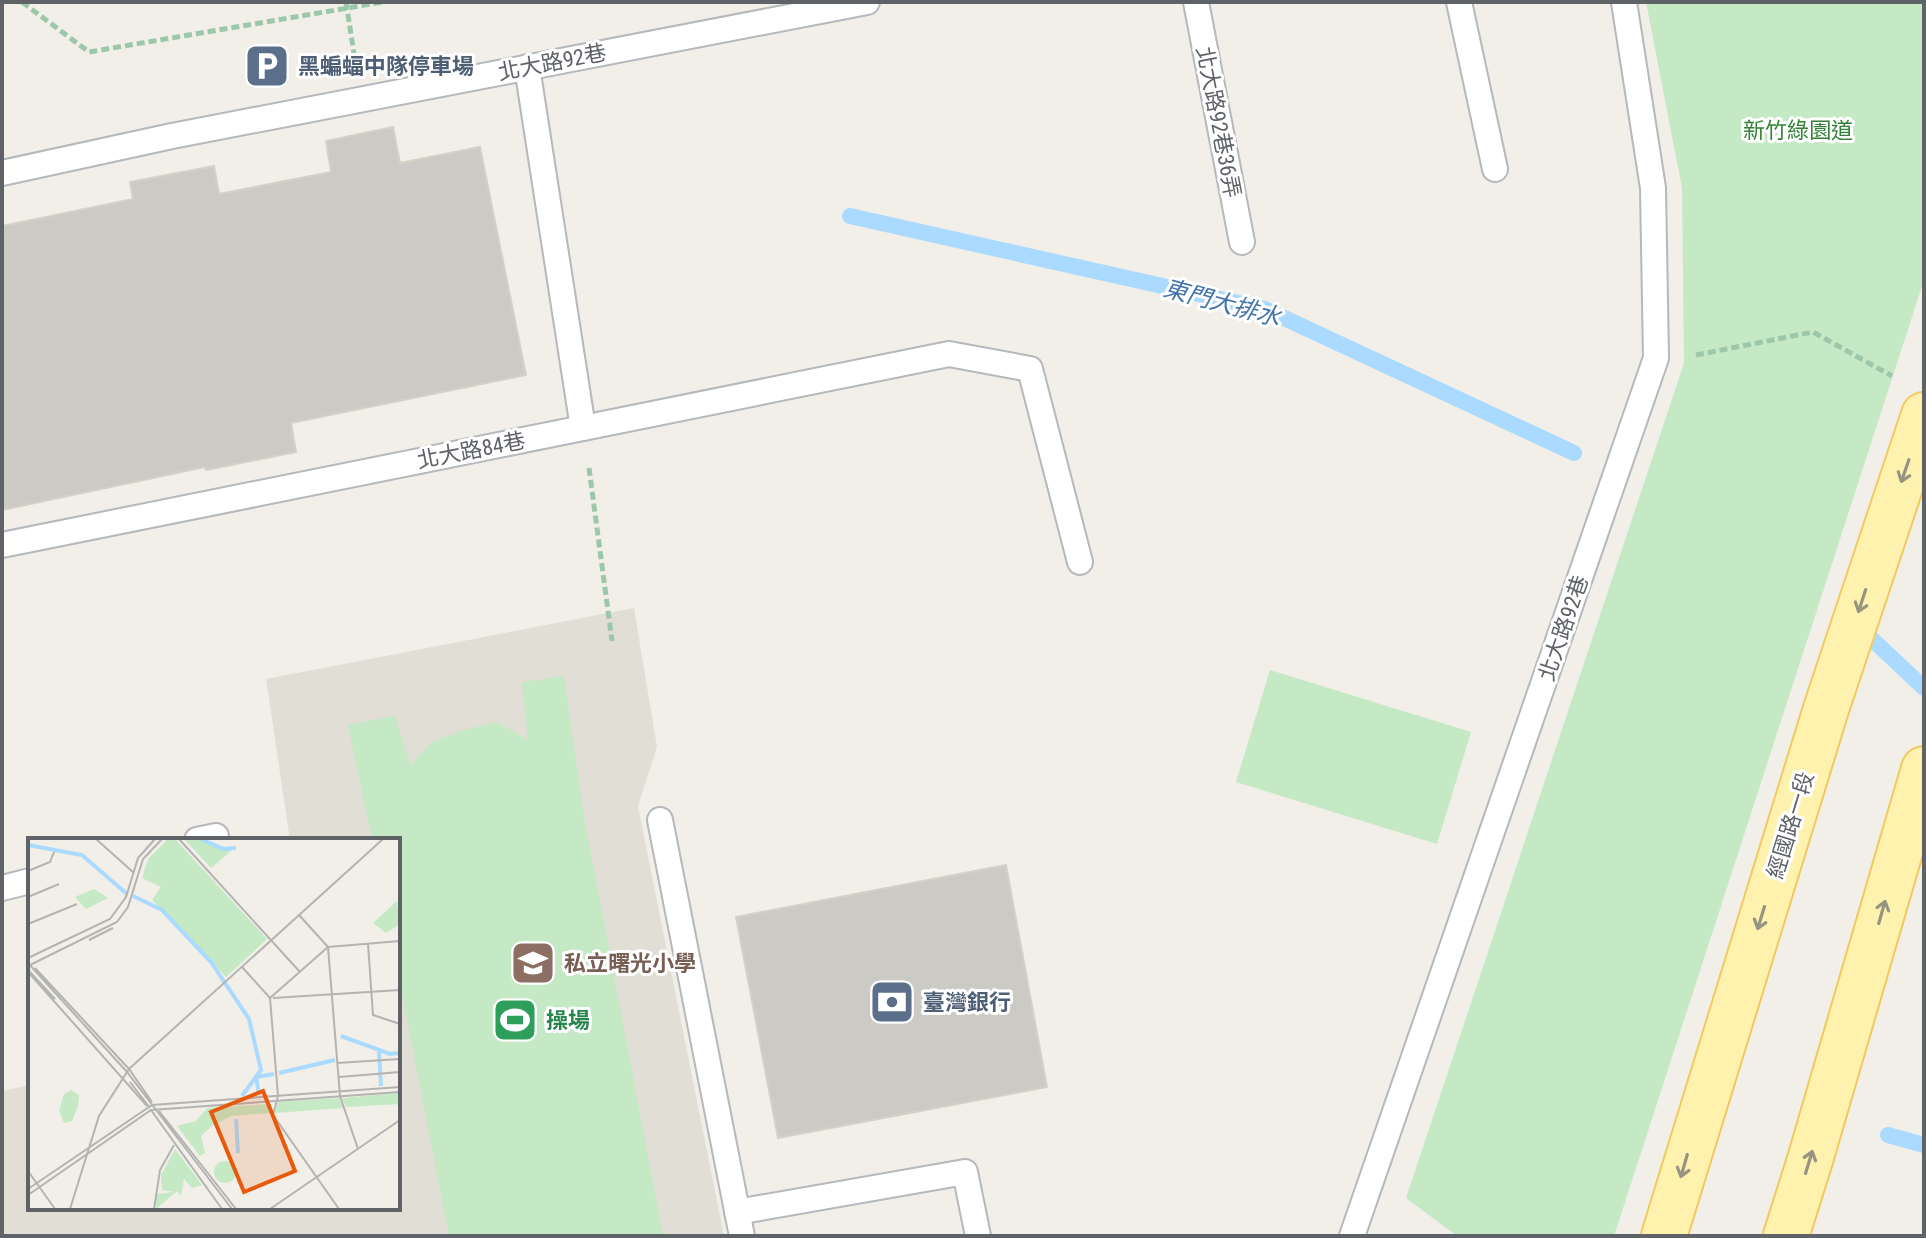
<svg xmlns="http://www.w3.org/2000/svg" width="1926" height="1238" viewBox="0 0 1926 1238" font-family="'Roboto Condensed','Noto Sans TC',sans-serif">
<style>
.education{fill:#e1ded6}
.green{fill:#c5e8c5}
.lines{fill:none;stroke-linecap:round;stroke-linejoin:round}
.stream{stroke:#aadaff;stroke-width:16}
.building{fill:#cccac5;stroke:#d6d1c6;stroke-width:2}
.lane-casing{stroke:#b5b8bc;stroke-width:28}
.primary-casing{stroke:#f2c960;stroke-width:48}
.path{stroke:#9cc7a9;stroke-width:5;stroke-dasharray:8 4;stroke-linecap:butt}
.lane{stroke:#fff;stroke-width:24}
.primary{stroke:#fff2af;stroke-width:44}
.oneway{stroke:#979581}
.labels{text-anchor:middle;stroke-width:6;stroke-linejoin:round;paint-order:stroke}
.street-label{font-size:22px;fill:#5f6368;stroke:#fff}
.service-label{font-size:22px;font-weight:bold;fill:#4e5e75;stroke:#fff;text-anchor:start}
.park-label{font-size:22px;fill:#348238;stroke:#fff}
.education-label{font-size:22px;font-weight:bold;fill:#785e54;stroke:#fff;text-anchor:start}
.leisure-label{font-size:22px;font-weight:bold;fill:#27864d;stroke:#fff;text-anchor:start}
.water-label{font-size:24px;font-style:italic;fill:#4174aa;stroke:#fff}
.inset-river{fill:none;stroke:#aadaff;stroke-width:4}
.inset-road{fill:none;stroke:#b3b3b1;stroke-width:2}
.view{fill:#e8590c;fill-opacity:0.15;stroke:#e8590c;stroke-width:4}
.inset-edge{fill:none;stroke:#5f6368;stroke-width:4}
</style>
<rect width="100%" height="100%" fill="#f1efe8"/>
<!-- education -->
<polygon class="education" points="634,608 657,747 638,806 724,1236 2,1236 2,1091 30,1085 30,1208 398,1208 398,840 290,840 266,679"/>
<!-- green -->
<g class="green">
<polygon points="1646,2 1924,2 1924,280 1614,1236 1457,1236 1406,1198 1684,363 1682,188"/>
<polygon points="1270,670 1471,732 1437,844 1236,782"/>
<polygon points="564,676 583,811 663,1236 449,1236 398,974 398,840 372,840 348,725 395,716 410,765 433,741 464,730 497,722 528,740 522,682"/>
</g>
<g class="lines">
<!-- stream -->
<g class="stream">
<polyline points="850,216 1265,309 1574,453"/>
<polyline points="1858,626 1924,688"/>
<polyline points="1888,1135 1924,1145"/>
</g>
</g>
<!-- building -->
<g class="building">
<polygon points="393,127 400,163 480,147 526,375 291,423 296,452 206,470 205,467 2,510 2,226 133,199 130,182 214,166 219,194 331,172 326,141"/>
<polygon points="1006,865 1047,1087 778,1138 736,917"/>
</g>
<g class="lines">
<!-- lane casing -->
<g class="lane-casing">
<g id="lane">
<polyline points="1196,2 1242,242"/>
<polyline points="1459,2 1495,169"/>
<polyline points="2,173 172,136 867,2"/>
<polyline points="583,428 949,354 1030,369 1080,562"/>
<polyline points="2,545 583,428 527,67"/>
<polyline points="660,820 742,1236"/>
<polyline points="197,840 216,836"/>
<polyline points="2,888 30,881"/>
<polyline points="737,1212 965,1172 978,1236"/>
<polyline points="1352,1236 1656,358 1653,188 1624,2"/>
</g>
</g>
<!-- primary casing -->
<g class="primary-casing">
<g id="primary">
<polyline points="1664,1236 1826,709 1924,415"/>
<polyline points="1786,1236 1810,1160 1924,769"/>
</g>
</g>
<!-- path -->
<g class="path">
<polyline points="22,2 89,52 383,2"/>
<polyline points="346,2 355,60"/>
<polyline points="1696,355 1813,332 1892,376"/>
<polyline points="589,468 612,641"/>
</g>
<!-- lane -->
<use href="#lane" class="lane"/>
<!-- primary -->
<use href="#primary" class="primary"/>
</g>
<!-- one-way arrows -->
<defs><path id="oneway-shaft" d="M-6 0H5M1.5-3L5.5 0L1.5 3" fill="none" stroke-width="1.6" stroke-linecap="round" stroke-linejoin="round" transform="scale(2)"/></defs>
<g class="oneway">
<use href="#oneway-shaft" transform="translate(1905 471) rotate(109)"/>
<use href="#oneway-shaft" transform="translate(1862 601) rotate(108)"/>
<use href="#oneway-shaft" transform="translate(1882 912) rotate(-74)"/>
<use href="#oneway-shaft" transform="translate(1761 918) rotate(107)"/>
<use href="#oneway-shaft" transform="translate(1809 1162) rotate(-73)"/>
<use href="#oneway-shaft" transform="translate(1684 1166) rotate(106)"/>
</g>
<!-- icons -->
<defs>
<g id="parking-square" transform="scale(2.3)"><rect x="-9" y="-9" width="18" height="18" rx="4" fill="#5c6f8a" stroke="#fff"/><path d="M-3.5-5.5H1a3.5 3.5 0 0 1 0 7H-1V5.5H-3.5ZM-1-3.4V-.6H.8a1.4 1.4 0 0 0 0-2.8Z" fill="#fff"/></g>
<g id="school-square" transform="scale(2.3)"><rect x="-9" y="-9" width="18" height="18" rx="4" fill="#8d6e63" stroke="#fff"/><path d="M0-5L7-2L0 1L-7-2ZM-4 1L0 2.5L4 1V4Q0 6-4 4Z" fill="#fff"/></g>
<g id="bank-square" transform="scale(2.3)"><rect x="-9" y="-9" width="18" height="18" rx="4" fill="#5c6f8a" stroke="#fff"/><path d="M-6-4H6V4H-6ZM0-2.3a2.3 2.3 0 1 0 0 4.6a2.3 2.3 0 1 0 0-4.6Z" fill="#fff"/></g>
<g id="stadium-square" transform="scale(2.3)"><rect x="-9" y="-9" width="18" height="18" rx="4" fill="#2e9e5b" stroke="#fff"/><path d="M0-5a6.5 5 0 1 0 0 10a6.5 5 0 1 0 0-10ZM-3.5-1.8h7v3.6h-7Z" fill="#fff"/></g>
</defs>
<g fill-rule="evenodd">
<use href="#parking-square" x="267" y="66"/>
<use href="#school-square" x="533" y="963"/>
<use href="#bank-square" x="892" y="1002"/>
<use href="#stadium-square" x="515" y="1020"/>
</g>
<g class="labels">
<!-- street labels -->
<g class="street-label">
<text transform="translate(552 62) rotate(-11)" y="8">北大路92巷</text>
<text transform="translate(1219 122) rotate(79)" y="8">北大路92巷36弄</text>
<text transform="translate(471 450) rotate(-11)" y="8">北大路84巷</text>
<text transform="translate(1563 628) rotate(-71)" y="8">北大路92巷</text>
<text transform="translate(1790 825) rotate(-73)" y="8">經國路一段</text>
</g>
<!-- service labels -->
<g class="service-label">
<text x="298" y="74">黑蝙蝠中隊停車場</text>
<text x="923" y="1010">臺灣銀行</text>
</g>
<!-- park labels -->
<g class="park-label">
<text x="1798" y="138">新竹綠園道</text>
</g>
<!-- education labels -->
<g class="education-label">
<text x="564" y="971">私立曙光小學</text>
</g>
<!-- leisure labels -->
<g class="leisure-label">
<text x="546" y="1028">操場</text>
</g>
<!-- water labels -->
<g class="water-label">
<text transform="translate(1222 303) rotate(15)" y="8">東門大排水</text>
</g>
</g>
<!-- overview -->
<g transform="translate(28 838)">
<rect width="372" height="372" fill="#f1efe8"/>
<path d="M140 1H147L239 101 198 139 124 62 133 49 114 40 120 21ZM156 1H176L204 12 183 30ZM66 51 80 60 58 71 47 59ZM369 63 372 86 358 95 345 85ZM43 252 51 257 50 268 44 283 36 285 31 273 36 256ZM372 255V266L318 269 314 260ZM311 260 315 270 247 275 250 264ZM244 266 242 275 203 278 184 288 173 298 177 315 172 318 149 288 168 283 179 270ZM147 311 174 347 164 350 156 341 153 358 149 353 128 371V356L146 354 134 352 133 337ZM186 334a11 11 0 1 1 22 0a11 11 0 1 1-22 0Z" fill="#c5e8c5"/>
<path class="inset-river" d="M173 1 195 11 208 10M0 7 54 17 99 56M105 58 134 72 146 85 183 124 221 181 233 232 214 258M313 198 362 216 372 215M351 214 353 248M251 235 307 222M231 256 228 239 246 236M208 281 210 315"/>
<path class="inset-road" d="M68 1 106 35M151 1 272 134M0 33 22 24 26 14M0 59 31 46M271 77 300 109 312 258 330 311M0 86 49 66M61 102 85 90M340 106 345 177 372 186M0 120 82 81 98 59 110 20 127 1M0 125 99 234 204 371M0 128 89 84 100 69 115 21 134 1M214 129 242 160 250 258 245 277 311 371M7 130 101 231 124 264M0 132 27 161M1 135 119 268M242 160 300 109 372 103M245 160 372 152M309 225 372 221M311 239 372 234M102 244 122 270M123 272 194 371M131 273 208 371M0 333 27 371M0 351 124 267 372 249M0 357 123 272 372 254M42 371 71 278 101 231 355 1M126 371 132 332 146 307M242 371 372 282"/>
<path class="view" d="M235 253 267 333 216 354 183 274Z"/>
<rect width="372" height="372" class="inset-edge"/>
</g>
<!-- border -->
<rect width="1926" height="1238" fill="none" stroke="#5f6368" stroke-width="8"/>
</svg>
